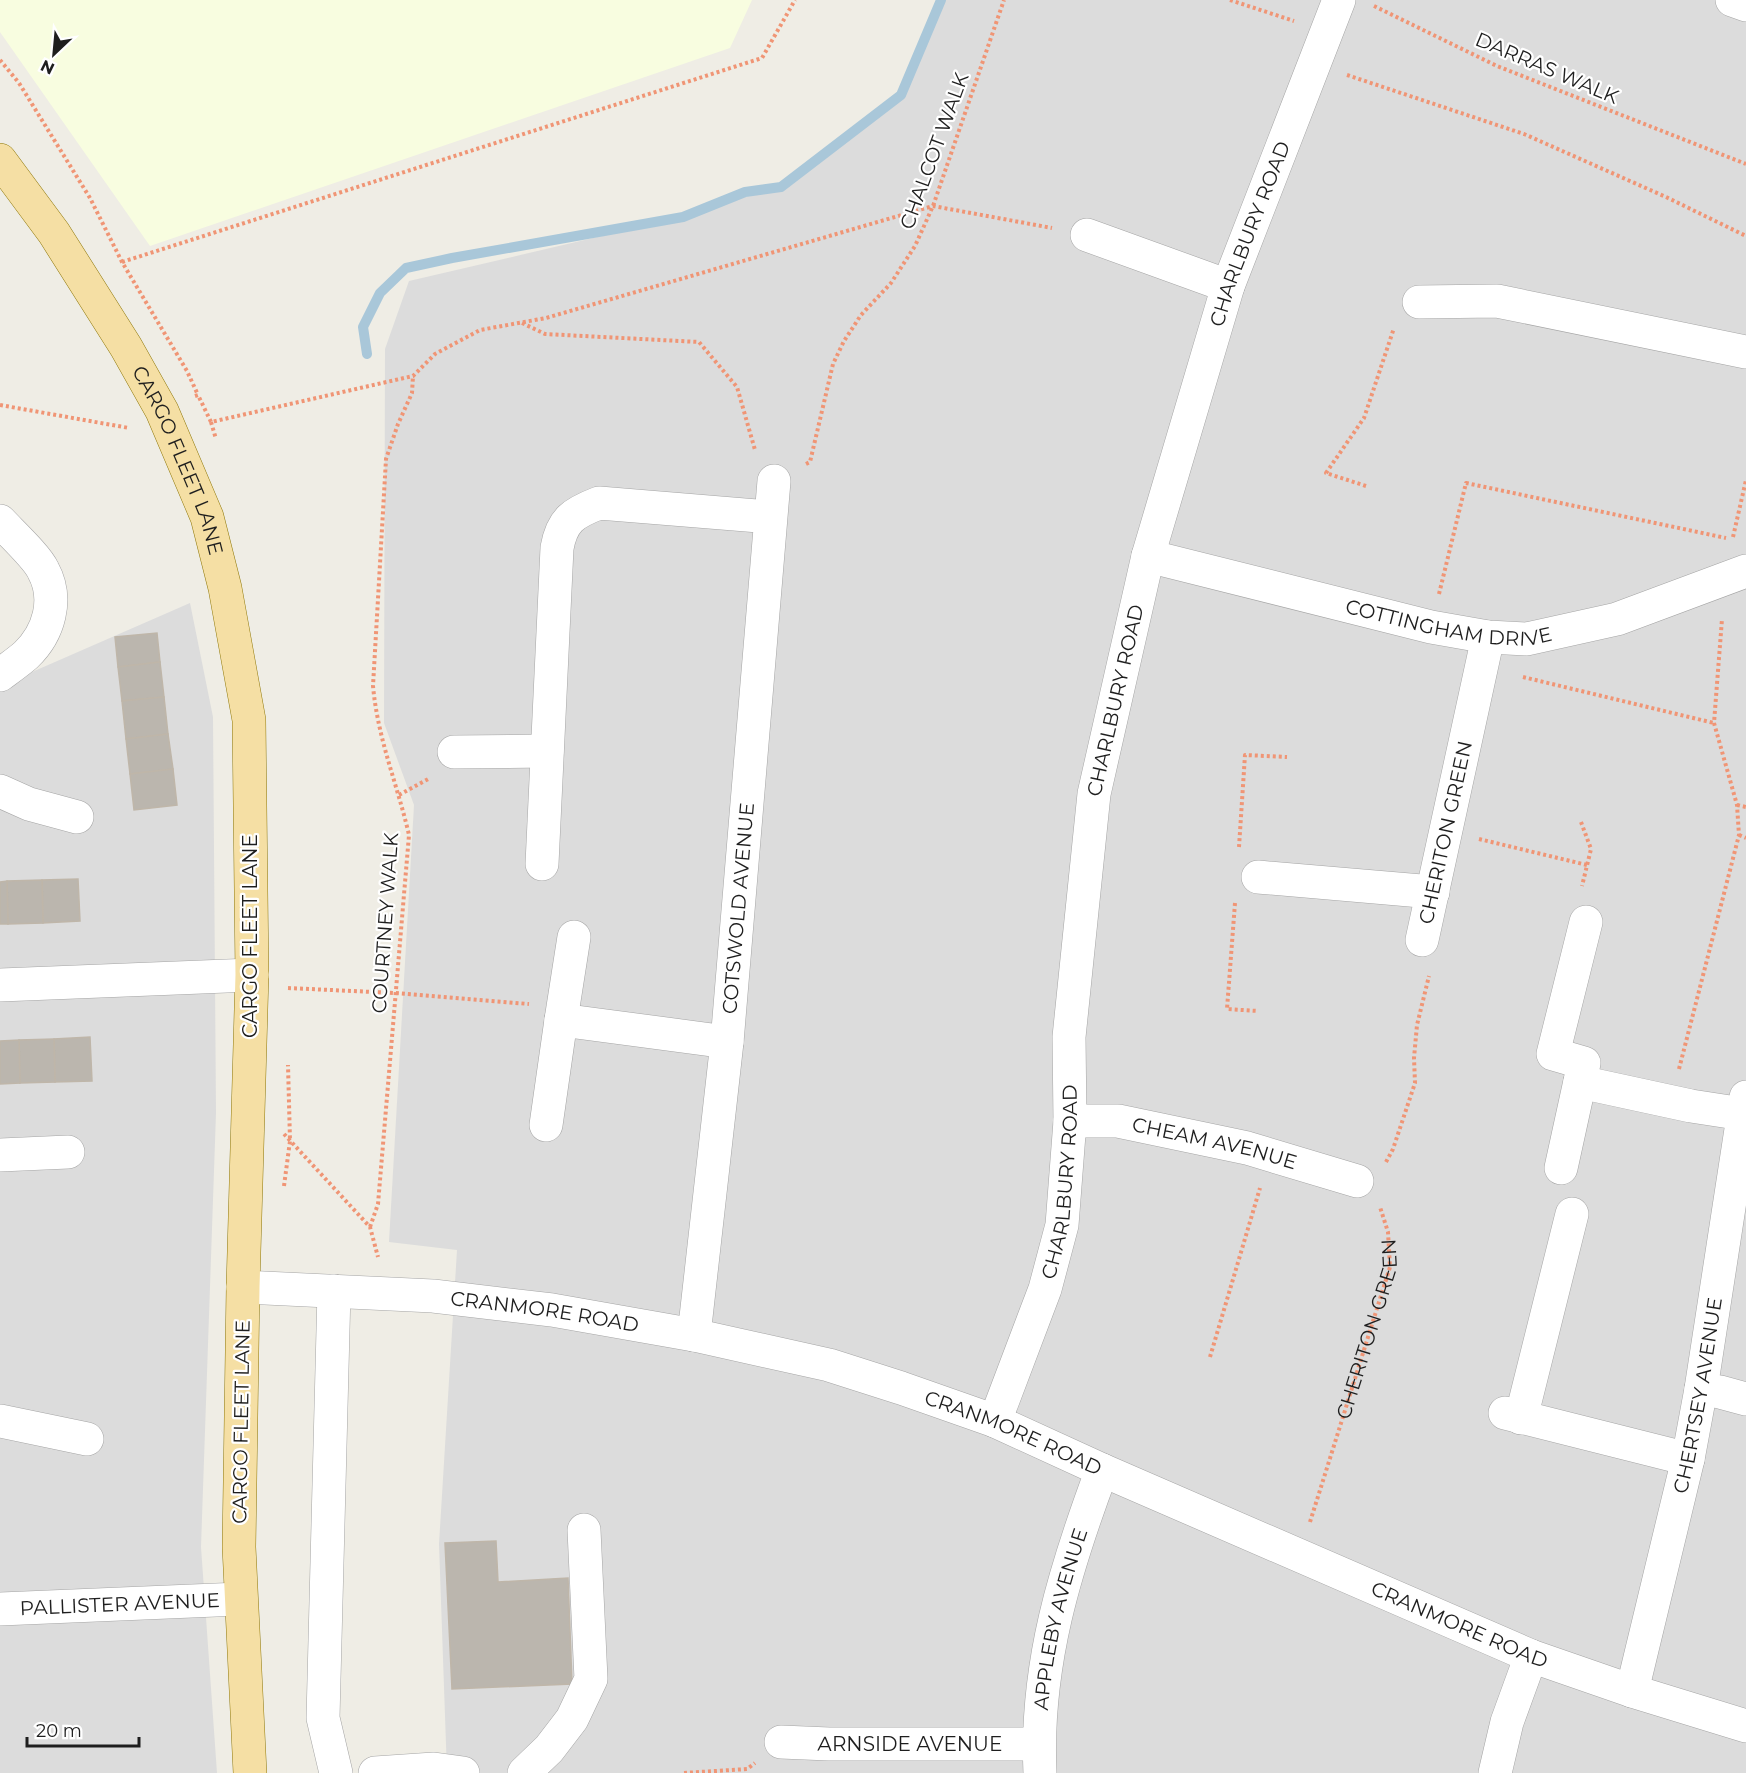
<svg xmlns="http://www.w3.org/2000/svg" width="1746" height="1773" viewBox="0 0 1746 1773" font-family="Montserrat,sans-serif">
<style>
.residential{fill:#dcdcdc}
.education{fill:#f8fde0}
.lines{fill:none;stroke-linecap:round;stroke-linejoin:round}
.stream{stroke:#a9c7d9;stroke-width:10}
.building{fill:#bbb6ae;stroke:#bfb6a9;stroke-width:1.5}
.minor-casing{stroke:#a5a5a5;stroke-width:34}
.major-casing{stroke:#8f780a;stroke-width:34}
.path{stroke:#f09575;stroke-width:4;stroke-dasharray:3 3;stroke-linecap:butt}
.minor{stroke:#fff;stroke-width:33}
.major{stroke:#f5dfa4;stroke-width:33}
.labels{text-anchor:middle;stroke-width:4.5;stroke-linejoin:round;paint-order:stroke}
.street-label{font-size:20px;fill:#1e1e1e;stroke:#fff}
</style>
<rect width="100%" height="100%" fill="#efede5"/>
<!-- residential -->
<g class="residential">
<polygon points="941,0 1746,0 1746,1773 447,1773 439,1544 457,1250 389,1242 414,805 384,723 385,349 409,281 683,217 745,192 781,187 901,95"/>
<polygon points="190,603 213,717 216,1113 201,1547 217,1773 0,1773 0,686"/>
</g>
<!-- education -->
<polygon class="education" points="0,0 752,0 730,48 150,246 0,32"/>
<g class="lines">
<!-- stream -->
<polyline class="stream" points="367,354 363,327 380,293 406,268 452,258 683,217 745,192 781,187 901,95 941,0"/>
</g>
<!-- building -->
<g class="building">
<polygon points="157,633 160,662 118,667 115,637"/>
<polygon points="160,662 164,697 122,701 118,667"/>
<polygon points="164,697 168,734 126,739 122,701"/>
<polygon points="168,734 173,769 130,774 126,739"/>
<polygon points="173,769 177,805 134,810 130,774"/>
<polygon points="78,879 80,921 43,923 42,880"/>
<polygon points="42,880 43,923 8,924 7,881"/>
<polygon points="7,881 8,924 0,924 0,882"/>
<polygon points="90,1037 92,1081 55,1082 54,1039"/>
<polygon points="54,1039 55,1082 20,1083 19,1040"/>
<polygon points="19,1040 20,1083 0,1084 0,1041"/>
<polygon points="496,1541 498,1582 568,1578 572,1684 452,1689 445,1543"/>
</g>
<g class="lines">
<!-- minor casing -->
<g class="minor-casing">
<g id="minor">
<polyline points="1732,0 1746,5"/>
<polyline points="1087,235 1228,286"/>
<polyline points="1419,302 1497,301 1746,352"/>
<path d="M0 521C11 533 37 557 43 570 59 599 49 633 26 655 18 662 8 669 0 675"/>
<path id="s2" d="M1148 556 1431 627 1488 637 1527 639 1617 619 1746 571"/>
<polyline points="454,752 547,751"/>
<polyline points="0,791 29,804 77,817"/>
<path d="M542 864 557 548C562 520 573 513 599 503L770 517"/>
<polyline points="1258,877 1433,892"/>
<path id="s3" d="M1422 940 1488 637"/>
<polyline points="0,985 252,975"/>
<polyline points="561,1020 574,937"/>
<polyline points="1580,1082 1691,1106 1743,1114"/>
<path id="s4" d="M1070 1121H1118L1247 1148 1357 1181"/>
<polyline points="546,1125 561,1020 727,1042"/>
<polyline points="0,1155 68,1152"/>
<polyline points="1561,1168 1584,1063 1553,1054 1586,922"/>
<path id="s5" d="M243 1287 433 1296 552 1310 694 1335 829 1365 901 1388 995 1421 1102 1470 1531 1656 1632 1691 1746 1726"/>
<polyline points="334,1291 323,1718 336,1773"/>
<path id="s6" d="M694 1335 727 1042 774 481"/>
<polyline points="1701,1389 1720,1392 1746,1399"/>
<polyline points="1505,1413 1688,1459"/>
<polyline points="1521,1418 1572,1214"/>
<polyline points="0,1421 87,1439"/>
<path id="s7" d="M995 1421 1045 1289 1062 1225 1070 1121 1069 1037 1094 794 1148 556 1228 286 1339 0"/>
<path id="s8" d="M0 1609 240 1599"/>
<path id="s9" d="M1632 1691 1688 1459 1701 1389 1746 1097"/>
<path id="s10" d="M781 1742 829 1744H1038"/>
<polyline points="375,1773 434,1769 463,1773"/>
<polyline points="524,1773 549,1749 572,1719 591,1679 584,1530"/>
<path id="s11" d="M1040 1773C1035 1665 1065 1569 1102 1470"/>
<polyline points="1495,1773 1507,1722 1531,1656"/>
</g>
</g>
<!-- major casing -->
<g class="major-casing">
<g id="major">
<path id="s12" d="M0 160 54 233 126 347 162 411 207 517 225 588 249 720 252 975 243 1287 239 1547 250 1773"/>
</g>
</g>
<!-- path -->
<g class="path">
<polyline points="1230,0 1294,21"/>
<polyline points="1374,6 1497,66 1746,164"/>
<polyline points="0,60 19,83 90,198 122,262 187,371 198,395"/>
<polyline points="1347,75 1524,134 1666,197 1746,236"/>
<polyline points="122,262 762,58 795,0"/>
<polyline points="522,323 545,334 699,342 737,387 755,450"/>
<polyline points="195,396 198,395 211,422 413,376 435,354 480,330 546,318 933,206 1052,228"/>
<polyline points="0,405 129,428"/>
<polyline points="211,422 216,439"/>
<polyline points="806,464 810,462 833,364 844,341 861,315 891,283 915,246 933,206 1004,0"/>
<polyline points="1366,486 1326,473 1364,418 1394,328"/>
<polyline points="1733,537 1746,480"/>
<polyline points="1439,594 1466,483 1726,538"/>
<polyline points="1523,677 1714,723"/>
<polyline points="399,795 430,778"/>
<polyline points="1737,805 1746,807"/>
<polyline points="1581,822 1591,849 1582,886"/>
<polyline points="1739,835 1746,838"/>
<polyline points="1479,839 1587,865"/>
<polyline points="1239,847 1245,755 1287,757"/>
<polyline points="1235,903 1227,1009 1258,1011"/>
<polyline points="288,988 395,993 529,1004"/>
<polyline points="1679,1069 1739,835 1737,805 1714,723 1722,619"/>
<polyline points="284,1134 370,1227 378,1257"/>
<polyline points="1386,1162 1393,1149 1415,1083 1414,1058 1417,1025 1429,976"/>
<polyline points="284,1186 290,1141 288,1065"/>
<path d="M370 1227 378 1204 409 835C397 783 378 740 373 686L386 459 398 424 412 393 413 376"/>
<polyline points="1210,1357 1260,1188"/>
<path id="s1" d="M1310 1522 1390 1267 1388 1232 1380 1207"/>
<polyline points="684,1773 747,1769 755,1763"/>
</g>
<!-- minor -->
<use href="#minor" class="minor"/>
<!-- major -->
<use href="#major" class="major"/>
</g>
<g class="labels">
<!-- street labels -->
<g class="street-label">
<text transform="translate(1547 68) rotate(23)" y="7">DARRAS WALK</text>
<text transform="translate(934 151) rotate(-70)" y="7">CHALCOT WALK</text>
<text dy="7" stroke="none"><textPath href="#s7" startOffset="1222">CHARLBURY ROAD</textPath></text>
<text dy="7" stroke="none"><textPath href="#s12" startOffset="351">CARGO FLEET LANE</textPath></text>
<text dy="7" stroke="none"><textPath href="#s2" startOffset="309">COTTINGHAM DRIVE</textPath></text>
<text dy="7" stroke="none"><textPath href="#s7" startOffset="736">CHARLBURY ROAD</textPath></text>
<text dy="7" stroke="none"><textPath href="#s3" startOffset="110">CHERITON GREEN</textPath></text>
<text dy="7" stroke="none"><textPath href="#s6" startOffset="429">COTSWOLD AVENUE</textPath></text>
<text transform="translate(385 923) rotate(-86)" y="7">COURTNEY WALK</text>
<text transform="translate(250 936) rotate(-90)" y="7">CARGO FLEET LANE</text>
<text dy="7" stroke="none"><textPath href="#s4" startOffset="147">CHEAM AVENUE</textPath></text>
<text dy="7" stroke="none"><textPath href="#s7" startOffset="250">CHARLBURY ROAD</textPath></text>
<text dy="7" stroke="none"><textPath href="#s5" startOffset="303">CRANMORE ROAD</textPath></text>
<text dy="7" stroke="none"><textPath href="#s1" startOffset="202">CHERITON GREEN</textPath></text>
<text dy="7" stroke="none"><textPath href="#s9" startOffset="303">CHERTSEY AVENUE</textPath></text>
<text transform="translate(241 1422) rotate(-89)" y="7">CARGO FLEET LANE</text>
<text dy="7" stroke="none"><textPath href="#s5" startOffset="789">CRANMORE ROAD</textPath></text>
<text dy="7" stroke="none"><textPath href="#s8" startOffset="120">PALLISTER AVENUE</textPath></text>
<text dy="7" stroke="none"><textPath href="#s11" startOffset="156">APPLEBY AVENUE</textPath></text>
<text dy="7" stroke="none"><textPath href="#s5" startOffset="1275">CRANMORE ROAD</textPath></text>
<text dy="7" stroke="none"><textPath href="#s10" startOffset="129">ARNSIDE AVENUE</textPath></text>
</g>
</g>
<!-- north arrow -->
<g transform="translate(54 54) rotate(206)" stroke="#ffffff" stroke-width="4.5" paint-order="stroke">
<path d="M0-4.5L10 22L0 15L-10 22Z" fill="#1e1e1e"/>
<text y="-9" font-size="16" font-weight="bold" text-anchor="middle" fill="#1e1e1e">N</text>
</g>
<!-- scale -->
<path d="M27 1737v9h112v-9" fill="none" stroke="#1e1e1e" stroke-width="3"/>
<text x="36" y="1737" font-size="18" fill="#1e1e1e" stroke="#ffffff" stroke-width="4.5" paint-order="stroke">20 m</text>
</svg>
